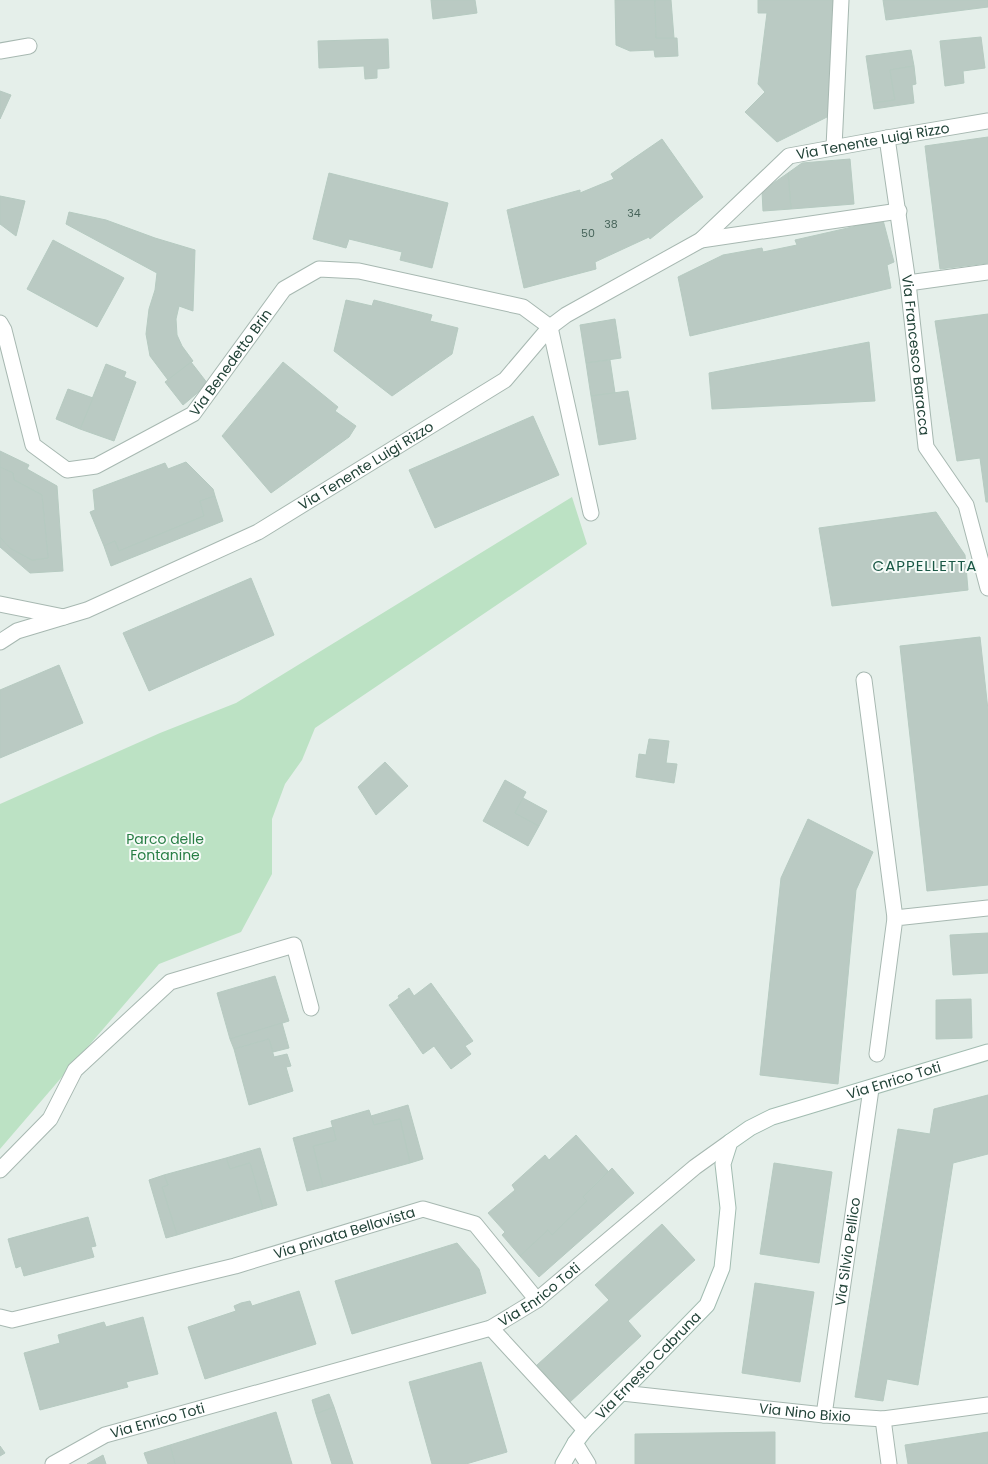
<svg xmlns="http://www.w3.org/2000/svg" width="988" height="1464" viewBox="0 0 988 1464" font-family="Poppins,sans-serif">
<style>
.green{fill:#bce2c4}
.building{fill:#bacac3;stroke:#b6cac1}
.lines{fill:none;stroke-linecap:round;stroke-linejoin:round}
.lane-casing{stroke:#a7b8b1;stroke-width:17}
.street-casing{stroke:#a7b8b1;stroke-width:17}
.secondary-casing{stroke:#a2bcb1;stroke-width:17}
.lane{stroke:#fff;stroke-width:15}
.street{stroke:#fff;stroke-width:15}
.secondary{stroke:#fff;stroke-width:15}
.labels{text-anchor:middle;stroke-width:4;stroke-linejoin:round;paint-order:stroke}
.number-label{font-size:11px;fill:#48655b}
.street-label{font-size:14px;fill:#224338;stroke:#f6fbf8}
.park-label{font-size:14px;fill:#287e45;stroke:#f6fbf8}
.neighbourhood-label{font-size:15px;letter-spacing:1px;fill:#1b5846;stroke:#f6fbf8}
</style>
<rect width="100%" height="100%" fill="#e5efea"/>
<!-- green -->
<polygon class="green" points="572,497 587,544 315,728 302,760 285,784 272,819 272,874 241,932 159,964 0,1149 0,804 160,733 236,703"/>
<!-- building -->
<g class="building">
<polygon points="431,0 475,0 477,13 433,19"/>
<polygon points="615,0 655,0 656,38 677,38 678,56 655,57 654,50 630,51 616,45"/>
<polygon points="655,0 671,0 674,38 656,38"/>
<polygon points="758,0 838,0 833,114 777,142 745,112 765,92 758,84 767,13 758,13"/>
<polygon points="883,0 988,0 988,7 886,20"/>
<polygon points="981,37 985,68 963,71 964,83 945,86 940,41"/>
<polygon points="388,39 389,68 377,69 377,78 365,79 364,66 319,68 318,41"/>
<polygon points="911,50 914,66 890,70 895,100 873,103 866,56"/>
<polygon points="914,66 916,84 912,85 914,103 874,109 873,103 895,100 890,70"/>
<polygon points="0,91 11,95 0,119"/>
<polygon points="988,137 988,263 940,269 925,146"/>
<polygon points="662,139 703,197 650,239 649,237 595,262 596,269 524,288 507,210 580,190 580,193 614,179 611,174"/>
<polygon points="850,159 854,204 791,209 788,173 802,163"/>
<polygon points="329,173 448,203 432,268 400,260 402,252 349,239 346,248 313,239"/>
<polygon points="788,173 791,209 763,211 762,191"/>
<polygon points="0,196 25,201 16,236 0,224"/>
<polygon points="69,212 106,220 155,238 195,250 193,311 179,306 176,319 177,335 182,346 193,361 168,380 150,356 146,334 149,309 155,290 157,273 66,224"/>
<polygon points="883,220 894,262 887,265 891,288 690,336 678,277 723,255 762,248 763,252 797,245 795,240"/>
<polygon points="53,240 124,278 97,327 27,289"/>
<polygon points="346,300 372,306 374,300 432,315 430,321 458,328 452,354 392,396 334,351"/>
<polygon points="988,314 988,502 986,502 980,458 957,461 935,321"/>
<polygon points="615,319 621,358 586,363 580,325"/>
<polygon points="869,342 875,401 712,409 709,373"/>
<polygon points="610,360 615,393 591,396 586,363"/>
<polygon points="191,362 208,384 183,405 165,382"/>
<polygon points="283,362 338,407 335,411 356,426 349,437 271,493 222,436"/>
<polygon points="106,364 126,372 124,377 136,382 114,441 80,429"/>
<polygon points="68,389 93,398 80,429 56,419"/>
<polygon points="628,391 636,439 599,445 591,396"/>
<polygon points="533,416 559,475 435,528 409,470"/>
<polygon points="0,451 29,465 27,469 57,486 63,571 30,573 0,547 0,537 10,548 32,560 48,558 42,495 14,480 13,473 0,467"/>
<polygon points="186,462 213,489 215,496 200,501 204,516 119,551 115,541 104,546 90,512 95,510 93,490 165,463 168,469"/>
<polygon points="0,467 13,473 14,480 42,495 48,558 32,560 10,548 0,537"/>
<polygon points="215,496 223,521 111,566 104,546 115,541 119,551 204,516 200,501"/>
<polygon points="936,512 965,555 968,590 832,606 819,528"/>
<polygon points="251,578 274,635 149,691 123,633"/>
<polygon points="980,637 988,710 988,885 927,891 900,646"/>
<polygon points="59,665 83,723 0,758 0,690"/>
<polygon points="649,739 669,741 666,763 677,764 674,783 636,777 639,754 646,755"/>
<polygon points="385,762 408,786 376,815 358,787"/>
<polygon points="505,780 526,792 515,813 539,826 528,846 483,821"/>
<polygon points="523,798 547,811 539,826 515,813"/>
<polygon points="808,819 873,852 856,890 838,1084 760,1075 781,878"/>
<polygon points="988,933 988,973 953,975 950,935"/>
<polygon points="275,976 289,1021 230,1039 217,993"/>
<polygon points="431,983 473,1041 465,1046 471,1054 451,1069 434,1046 423,1054 389,1005 399,998 398,996 409,988 414,996"/>
<polygon points="971,999 972,1038 936,1039 936,1000"/>
<polygon points="282,1023 289,1048 273,1052 269,1039 234,1049 230,1039"/>
<polygon points="269,1039 274,1057 287,1054 291,1066 286,1067 293,1091 249,1105 234,1049"/>
<polygon points="988,1095 988,1154 953,1163 918,1385 887,1379 883,1401 855,1397 898,1129 930,1134 934,1109"/>
<polygon points="408,1105 423,1159 410,1163 400,1119 374,1125 371,1116"/>
<polygon points="369,1110 374,1125 400,1119 410,1163 323,1187 313,1146 336,1140 331,1121"/>
<polygon points="333,1127 336,1140 313,1146 323,1187 307,1191 293,1138"/>
<polygon points="576,1135 608,1171 583,1197 587,1201 552,1235 548,1230 520,1256 502,1235 505,1232 488,1213 515,1190 512,1185 545,1155 549,1160"/>
<polygon points="260,1148 277,1205 263,1209 250,1163 230,1169 226,1158"/>
<polygon points="226,1158 230,1169 250,1163 263,1209 177,1235 162,1187 168,1185 164,1175"/>
<polygon points="774,1163 832,1172 819,1263 760,1254"/>
<polygon points="612,1168 634,1193 539,1277 520,1256 548,1230 552,1235 587,1201 583,1197"/>
<polygon points="164,1175 168,1185 162,1187 177,1235 166,1238 149,1180"/>
<polygon points="88,1217 96,1246 91,1247 94,1257 24,1276 21,1266 16,1268 8,1239"/>
<polygon points="662,1224 695,1260 628,1321 641,1336 570,1402 537,1365 609,1300 595,1285"/>
<polygon points="457,1243 479,1269 486,1293 352,1334 335,1281"/>
<polygon points="755,1283 814,1292 800,1382 742,1373"/>
<polygon points="299,1291 316,1344 205,1379 188,1327 236,1311 234,1306 241,1303 250,1301 252,1306"/>
<polygon points="143,1317 158,1374 126,1382 128,1387 40,1410 24,1353 60,1343 58,1335 104,1322 106,1327"/>
<polygon points="481,1362 507,1452 466,1464 432,1464 409,1382"/>
<polygon points="329,1394 334,1407 316,1414 312,1400"/>
<polygon points="334,1407 353,1464 332,1464 316,1414"/>
<polygon points="276,1412 292,1464 175,1464 170,1445"/>
<polygon points="775,1432 775,1464 635,1464 635,1434"/>
<polygon points="988,1432 988,1464 908,1464 905,1445"/>
<polygon points="170,1445 175,1464 148,1464 144,1453"/>
<polygon points="0,1446 5,1453 0,1456"/>
<polygon points="103,1455 106,1464 87,1464"/>
</g>
<g class="lines">
<!-- lane casing -->
<g class="lane-casing">
<g id="lane">
<polyline points="0,604 64,617"/>
<polyline points="864,680 895,918"/>
<polyline points="877,1054 895,918 988,908"/>
</g>
</g>
<!-- street casing -->
<g class="street-casing">
<g id="street">
<polyline points="0,51 29,46"/>
<path id="s1" d="M887 138 908 283 926 447 966 505 988 588"/>
<polyline points="834,147 841,0"/>
<polyline points="701,240 899,211"/>
<polyline points="908,283 988,272"/>
<path id="s2" d="M0 323 4 330 33 445 67 470 96 466 193 414 284 289 319 269 359 271 523 307 550 327 591 513"/>
<path id="s3" d="M0 642 17 631 87 610 258 532 505 380 550 327 566 315 701 240 789 156 887 138 988 121"/>
<polyline points="0,1170 50,1119 75,1070 170,982 294,945 311,1008"/>
<path id="s4" d="M0 1317 12 1320 235 1266 423 1209 475 1224 537 1300"/>
<polyline points="491,1328 585,1430"/>
<path id="s5" d="M622 1393 824 1415 883 1419 988 1405"/>
<path id="s6" d="M824 1415 871 1089"/>
<polyline points="883,1419 889,1464"/>
<polyline points="575,1443 588,1464"/>
<path id="s7" d="M53 1464 105 1435 491 1328 537 1300 695 1167 730 1142"/>
</g>
</g>
<!-- secondary casing -->
<g class="secondary-casing">
<g id="secondary">
<path id="s8" d="M563 1464 575 1443 585 1430 707 1305 722 1268 728 1208 723 1164 730 1142 750 1128 772 1117 988 1052"/>
</g>
</g>
<!-- lane -->
<use href="#lane" class="lane"/>
<!-- street -->
<use href="#street" class="street"/>
<!-- secondary -->
<use href="#secondary" class="secondary"/>
</g>
<g class="labels">
<!-- number labels -->
<g class="number-label">
<text x="634" y="217">34</text>
<text x="611" y="228">38</text>
<text x="588" y="237">50</text>
</g>
<!-- street labels -->
<g class="street-label">
<text dy="5" stroke="none"><textPath href="#s3" startOffset="1022">Via Tenente Luigi Rizzo</textPath></text>
<text dy="5" stroke="none"><textPath href="#s1" startOffset="219">Via Francesco Baracca</textPath></text>
<text dy="5" stroke="none"><textPath href="#s2" startOffset="372">Via Benedetto Brin</textPath></text>
<text dy="5" stroke="none"><textPath href="#s3" startOffset="408">Via Tenente Luigi Rizzo</textPath></text>
<text dy="5" stroke="none"><textPath href="#s8" startOffset="559">Via Enrico Toti</textPath></text>
<text dy="5" stroke="none"><textPath href="#s4" startOffset="356">Via privata Bellavista</textPath></text>
<text dy="5" stroke="none"><textPath href="#s6" startOffset="165">Via Silvio Pellico</textPath></text>
<text dy="5" stroke="none"><textPath href="#s7" startOffset="519">Via Enrico Toti</textPath></text>
<text dy="5" stroke="none"><textPath href="#s8" startOffset="131">Via Ernesto Cabruna</textPath></text>
<text dy="5" stroke="none"><textPath href="#s5" startOffset="184">Via Nino Bixio</textPath></text>
<text dy="5" stroke="none"><textPath href="#s7" startOffset="114">Via Enrico Toti</textPath></text>
</g>
<!-- park labels -->
<g class="park-label">
<text x="165" y="844">Parco delle<tspan x="165" dy="16">Fontanine</tspan></text>
</g>
<!-- neighbourhood labels -->
<g class="neighbourhood-label">
<text x="925" y="571">CAPPELLETTA</text>
</g>
</g>
</svg>
